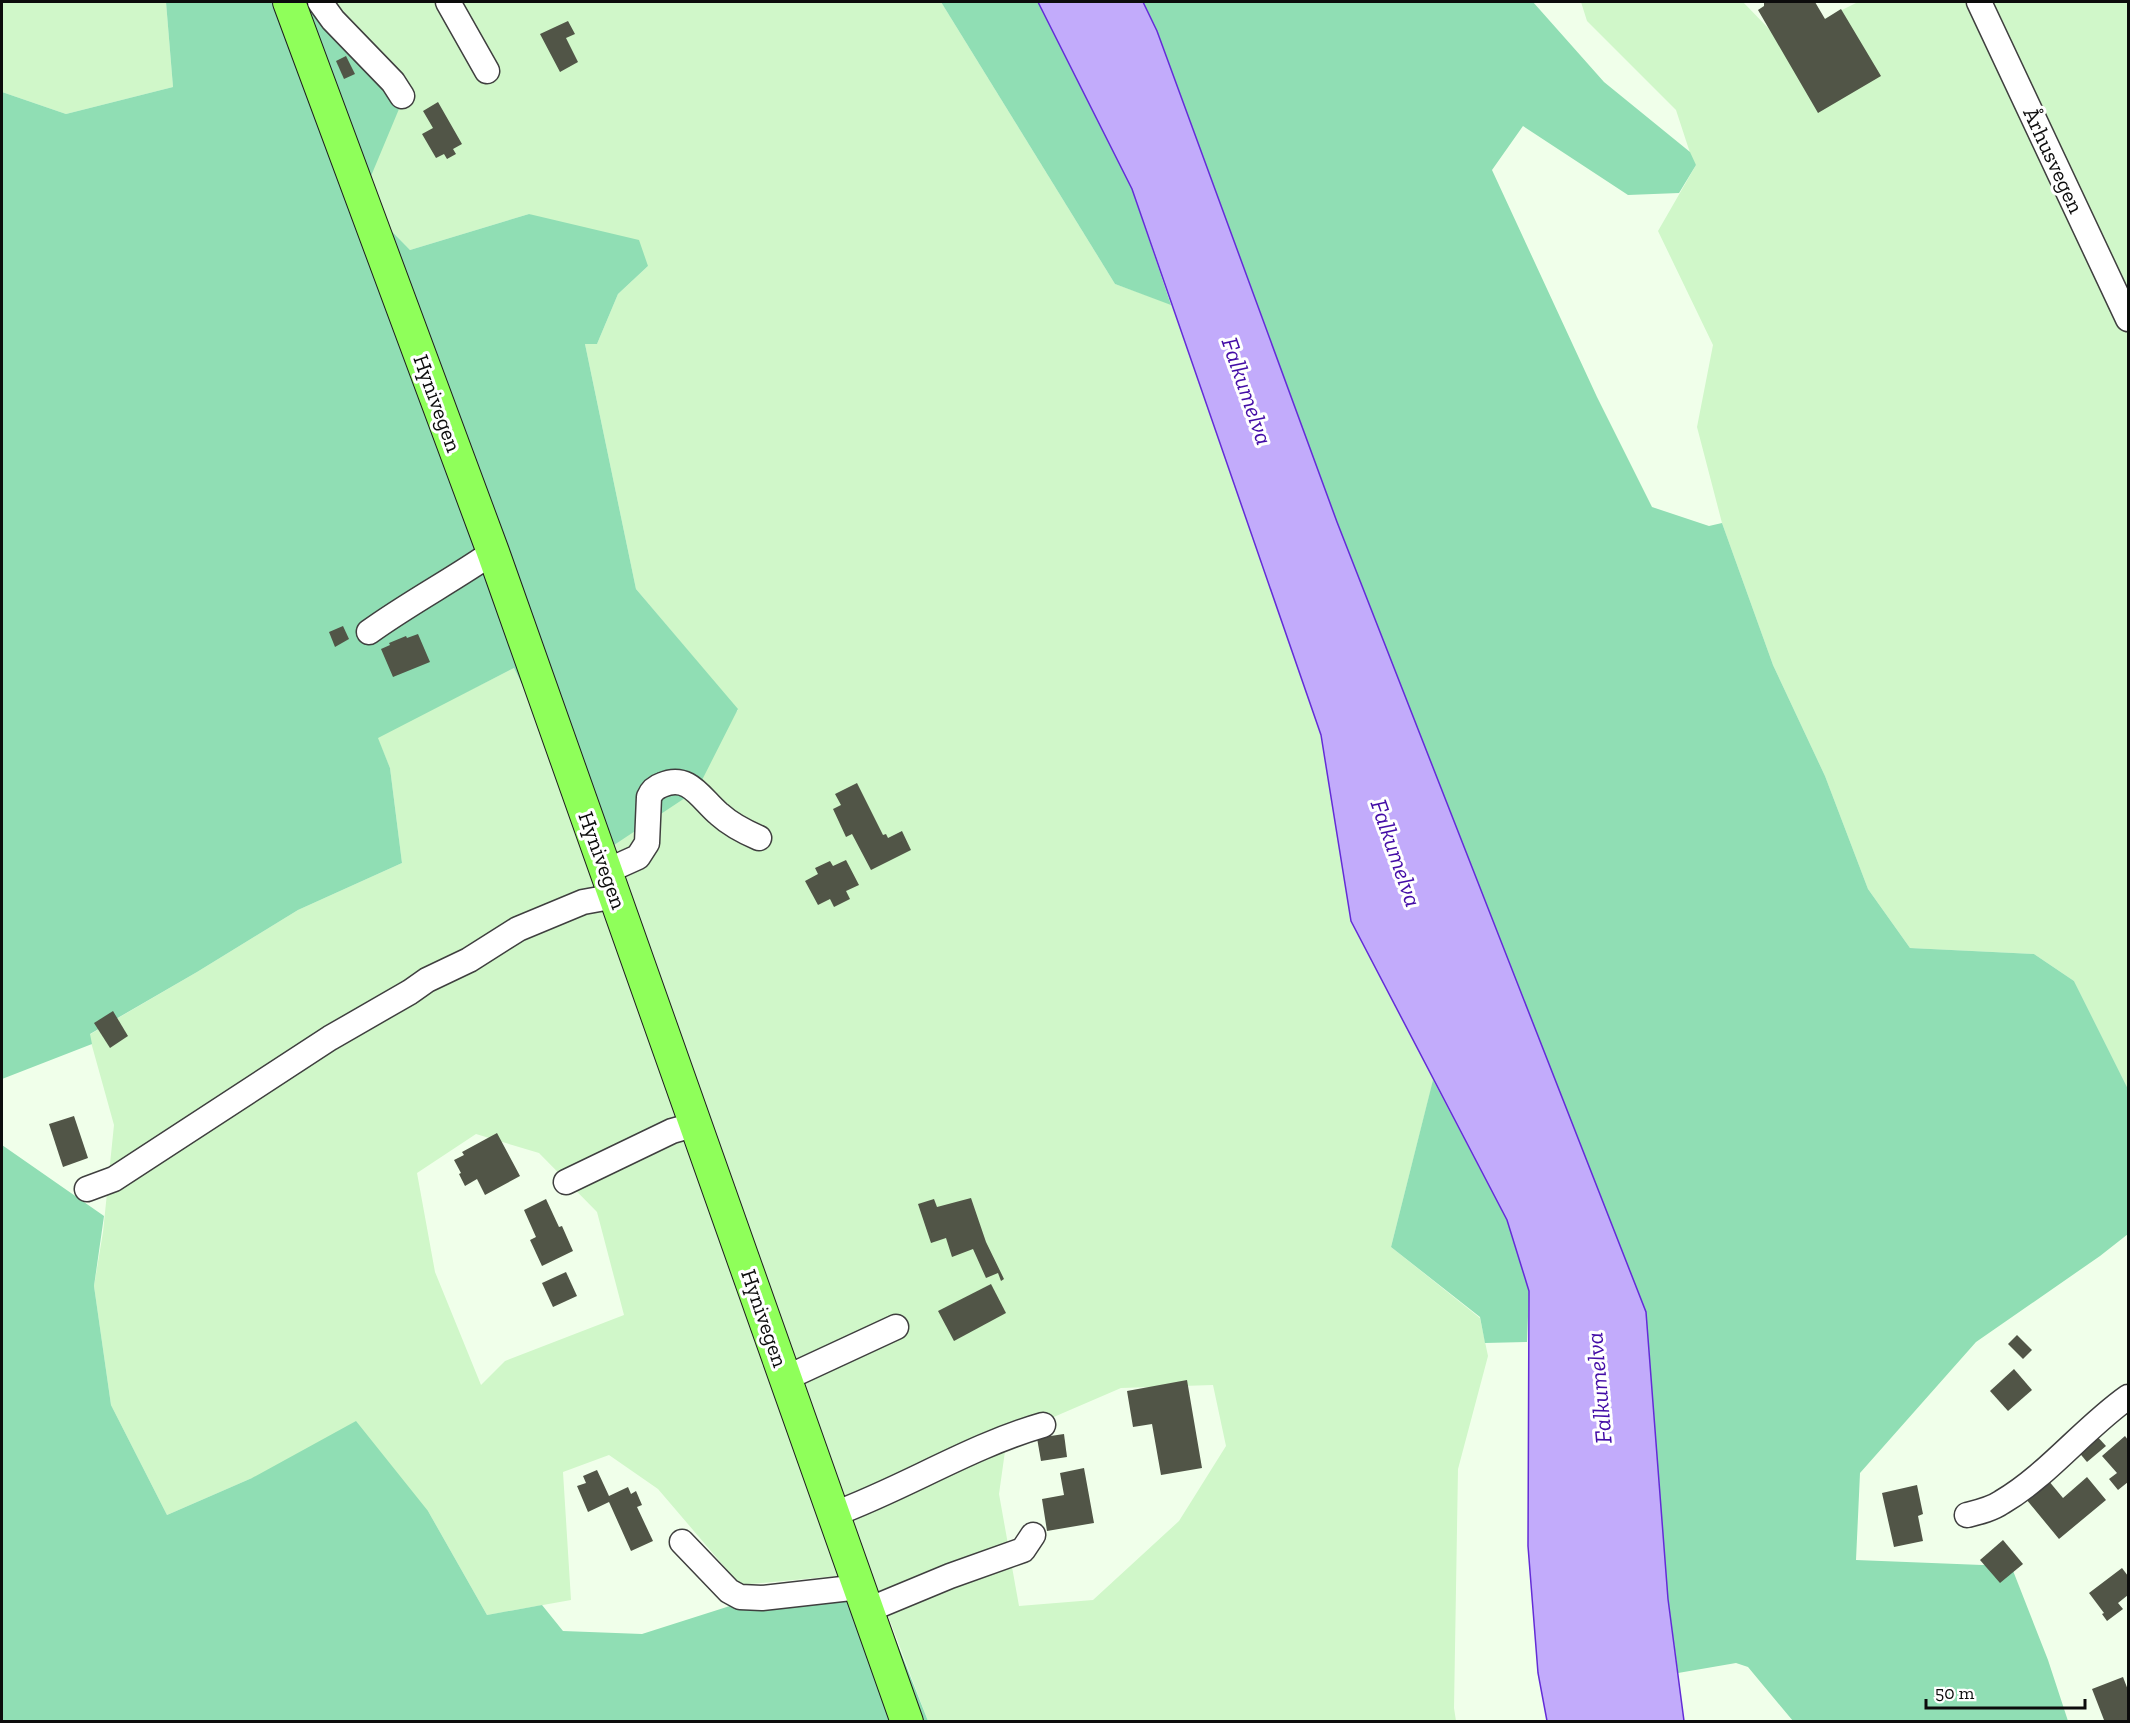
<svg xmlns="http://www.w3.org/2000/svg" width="2130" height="1723" viewBox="0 0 2130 1723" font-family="'Zilla Slab',serif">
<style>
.farmland{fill:#d0f7c9;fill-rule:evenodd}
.forest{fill:#90deb4}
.water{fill:#c2abfb;stroke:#632cd7;stroke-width:1.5}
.building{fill:#515547}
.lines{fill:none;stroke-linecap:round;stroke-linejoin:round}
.minor-casing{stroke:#3f3f3f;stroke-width:27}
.major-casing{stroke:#1d1d1d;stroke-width:34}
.minor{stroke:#fff;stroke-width:24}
.major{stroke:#8fff5a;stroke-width:32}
.labels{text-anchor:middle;stroke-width:6;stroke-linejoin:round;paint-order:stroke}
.street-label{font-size:22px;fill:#0c0c0c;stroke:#fff}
.water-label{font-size:24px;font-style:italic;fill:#430ca6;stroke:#fff}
</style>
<rect width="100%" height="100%" fill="#f0ffea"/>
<!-- farmland -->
<g class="farmland">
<polygon points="2,2 166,2 173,87 66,114 2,92"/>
<path d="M327 2H941L1115 284 1171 304 1132 189 1321 735 1351 921 1507 1220 1433 1081 1391 1247 1480 1318 1488 1356 1458 1469 1454 1708 1456 1721H928L888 1616 858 1574 740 1585 658 1489 609 1455 563 1472 571 1600 487 1615 428 1511 252 1478 167 1515 111 1405 94 1286 103 1232 114 1125 89 1035 197 972 298 910 402 863 390 768 377 737 514 668 606 851 738 710 636 589 585 344H597L618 294 648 266 529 214 410 250 361 200ZM476 1134 539 1153 597 1212 624 1315 505 1361 481 1385 435 1272 417 1173ZM1213 1385 1226 1446 1179 1521 1093 1600 1019 1606 999 1494 1007 1437 1121 1388Z"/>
<polygon points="1581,2 1743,2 1772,32 1826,18 1858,2 2128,2 2128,1089 2074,981 2034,954 1910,948 1868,889 1825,776 1773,665 1722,523 1697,427 1713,345 1658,231 1696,165 1693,162 1676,110 1587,21"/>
</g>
<!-- forest -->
<g class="forest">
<polygon points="166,2 327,2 404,97 361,200 410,250 529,214 639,240 648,266 618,294 597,344 585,344 636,589 738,709 697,790 605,851 514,668 378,738 390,768 402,863 298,910 197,972 90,1034 92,1044 2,1079 2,92 66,114 173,87"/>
<polygon points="941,2 1038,2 1132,189 1171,305 1115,284"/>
<polygon points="1143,2 1533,2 1604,82 1690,152 1696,165 1679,193 1628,195 1523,126 1492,170 1597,397 1652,507 1709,526 1722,523 1773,665 1825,776 1868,889 1910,948 2034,954 2074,981 2128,1089 2128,1234 2100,1256 1976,1342 1860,1473 1856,1560 1982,1565 2010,1563 2048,1660 2068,1721 1793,1721 1748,1667 1736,1663 1678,1673 1668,1599 1337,522 1157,31"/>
<polygon points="1433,1080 1507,1220 1529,1291 1527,1342 1485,1343 1480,1317 1391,1247"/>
<polygon points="2,1145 104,1216 94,1286 111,1405 167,1515 252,1478 356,1421 428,1511 487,1615 542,1605 563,1631 642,1634 755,1598 863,1600 888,1620 928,1721 2,1721"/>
</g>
<!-- water -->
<polygon class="water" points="1038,2 1143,2 1157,31 1337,522 1646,1312 1668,1599 1684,1721 1547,1721 1538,1673 1528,1546 1529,1291 1507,1220 1351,921 1321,735 1132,189"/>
<!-- building -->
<g class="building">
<polygon points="1764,2 1815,2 1825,19 1841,9 1881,76 1818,113 1758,10 1764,6"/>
<polygon points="568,21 575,34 566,38 578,62 560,72 540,34"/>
<polygon points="346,56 355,74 344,79 336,61"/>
<polygon points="438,102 462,144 453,149 456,154 447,159 444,154 436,158 422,134 433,128 423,111"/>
<polygon points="343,626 349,639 335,647 329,632"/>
<polygon points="418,634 430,662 393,677 381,649 390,645 389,643 406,636 407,638"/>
<polygon points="857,783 883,835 886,834 888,838 902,831 911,850 871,870 852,834 846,837 833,809 841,805 835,794"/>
<polygon points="846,860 859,885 846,891 850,899 834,907 830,899 818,905 805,881 818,874 815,868 830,861 833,866"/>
<polygon points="113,1011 128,1036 110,1048 94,1023"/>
<polygon points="74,1116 88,1158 63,1167 49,1124"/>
<polygon points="497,1133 520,1176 485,1195 477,1179 465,1186 459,1174 461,1173 454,1160 464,1155 462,1152"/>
<polygon points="971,1198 986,1242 1004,1279 1001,1281 998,1273 986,1278 973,1249 952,1257 946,1238 931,1243 918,1204 934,1199 937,1207"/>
<polygon points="546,1199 559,1227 562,1226 573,1251 542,1266 530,1240 536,1237 524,1210"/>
<polygon points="566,1272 577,1296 553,1307 542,1283"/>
<polygon points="991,1284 1006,1313 954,1341 938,1311"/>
<polygon points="2017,1335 2032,1350 2023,1359 2008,1344"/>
<polygon points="2014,1369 2032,1390 2008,1411 1990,1391"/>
<polygon points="1187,1380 1202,1468 1161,1475 1152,1424 1133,1427 1127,1391"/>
<polygon points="1064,1434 1067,1457 1041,1461 1037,1438"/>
<polygon points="2095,1434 2106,1446 2087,1462 2077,1450"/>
<polygon points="2125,1436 2128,1440 2128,1482 2118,1490 2109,1479 2117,1473 2102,1456"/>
<polygon points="1084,1468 1094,1523 1047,1531 1042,1499 1064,1495 1060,1473"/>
<polygon points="597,1470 609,1496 628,1487 631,1494 636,1491 642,1505 637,1507 653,1541 631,1551 609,1502 588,1512 577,1486 586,1483 583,1476"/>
<polygon points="2087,1477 2106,1500 2059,1539 2026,1499 2048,1480 2063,1498"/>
<polygon points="1917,1485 1923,1514 1918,1516 1923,1541 1894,1547 1882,1493"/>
<polygon points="2003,1540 2023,1564 2000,1583 1980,1560"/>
<polygon points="2122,1568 2128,1576 2128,1595 2118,1603 2123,1609 2107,1621 2102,1614 2104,1613 2089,1593"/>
<polygon points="2123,1677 2128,1690 2128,1722 2100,1722 2104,1720 2092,1689"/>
</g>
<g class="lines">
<!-- minor casing -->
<g class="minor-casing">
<g id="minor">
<polyline points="320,2 333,20 393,82 402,96"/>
<polyline points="448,2 487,71"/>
<polyline points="1979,2 2128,319"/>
<path d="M369 632C409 603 453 580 493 552"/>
<path d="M607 871 638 857 647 843 649 797C652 790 656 787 662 785 689 773 701 799 719 814 730 824 745 832 759 838"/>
<polyline points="566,1182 672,1131 697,1124"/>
<polyline points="87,1189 114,1179 330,1038 410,992 427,980 469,960 518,929 583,902 616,896"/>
<polyline points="786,1378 896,1327"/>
<path d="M834 1514C905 1488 970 1446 1043 1425"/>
<path d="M1967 1515C1979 1512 1992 1509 2002 1502 2048 1475 2084 1428 2128 1397"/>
<polyline points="682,1542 729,1591 740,1597 762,1598 860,1587"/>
<polyline points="868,1610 950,1576 1023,1550 1033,1535"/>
</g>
</g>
<!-- major casing -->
<g class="major-casing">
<polyline id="major" points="289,2 493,552 907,1722"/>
</g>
<!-- minor -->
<use href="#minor" class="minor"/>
<!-- major -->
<use href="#major" class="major"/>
</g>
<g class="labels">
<!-- street labels -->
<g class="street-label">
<text transform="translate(2054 160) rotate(65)" y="8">Århusvegen</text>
<text transform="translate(438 403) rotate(70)" y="8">Hynivegen</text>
<text transform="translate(603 860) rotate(70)" y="8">Hynivegen</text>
<text transform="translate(765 1318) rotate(71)" y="8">Hynivegen</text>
</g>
<!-- water labels -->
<g class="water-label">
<text transform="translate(1247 391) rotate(71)" y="8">Falkumelva</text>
<text transform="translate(1396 853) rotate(71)" y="8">Falkumelva</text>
<text transform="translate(1599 1388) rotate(-95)" y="8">Falkumelva</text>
</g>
</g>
<!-- border -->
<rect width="2130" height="1723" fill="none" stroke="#0c0c0c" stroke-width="6"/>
<!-- scale -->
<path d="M1926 1699v9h159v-9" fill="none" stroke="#0c0c0c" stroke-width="3"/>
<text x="1935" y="1699" font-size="18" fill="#0c0c0c" stroke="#ffffff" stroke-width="4.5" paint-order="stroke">50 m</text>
</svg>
